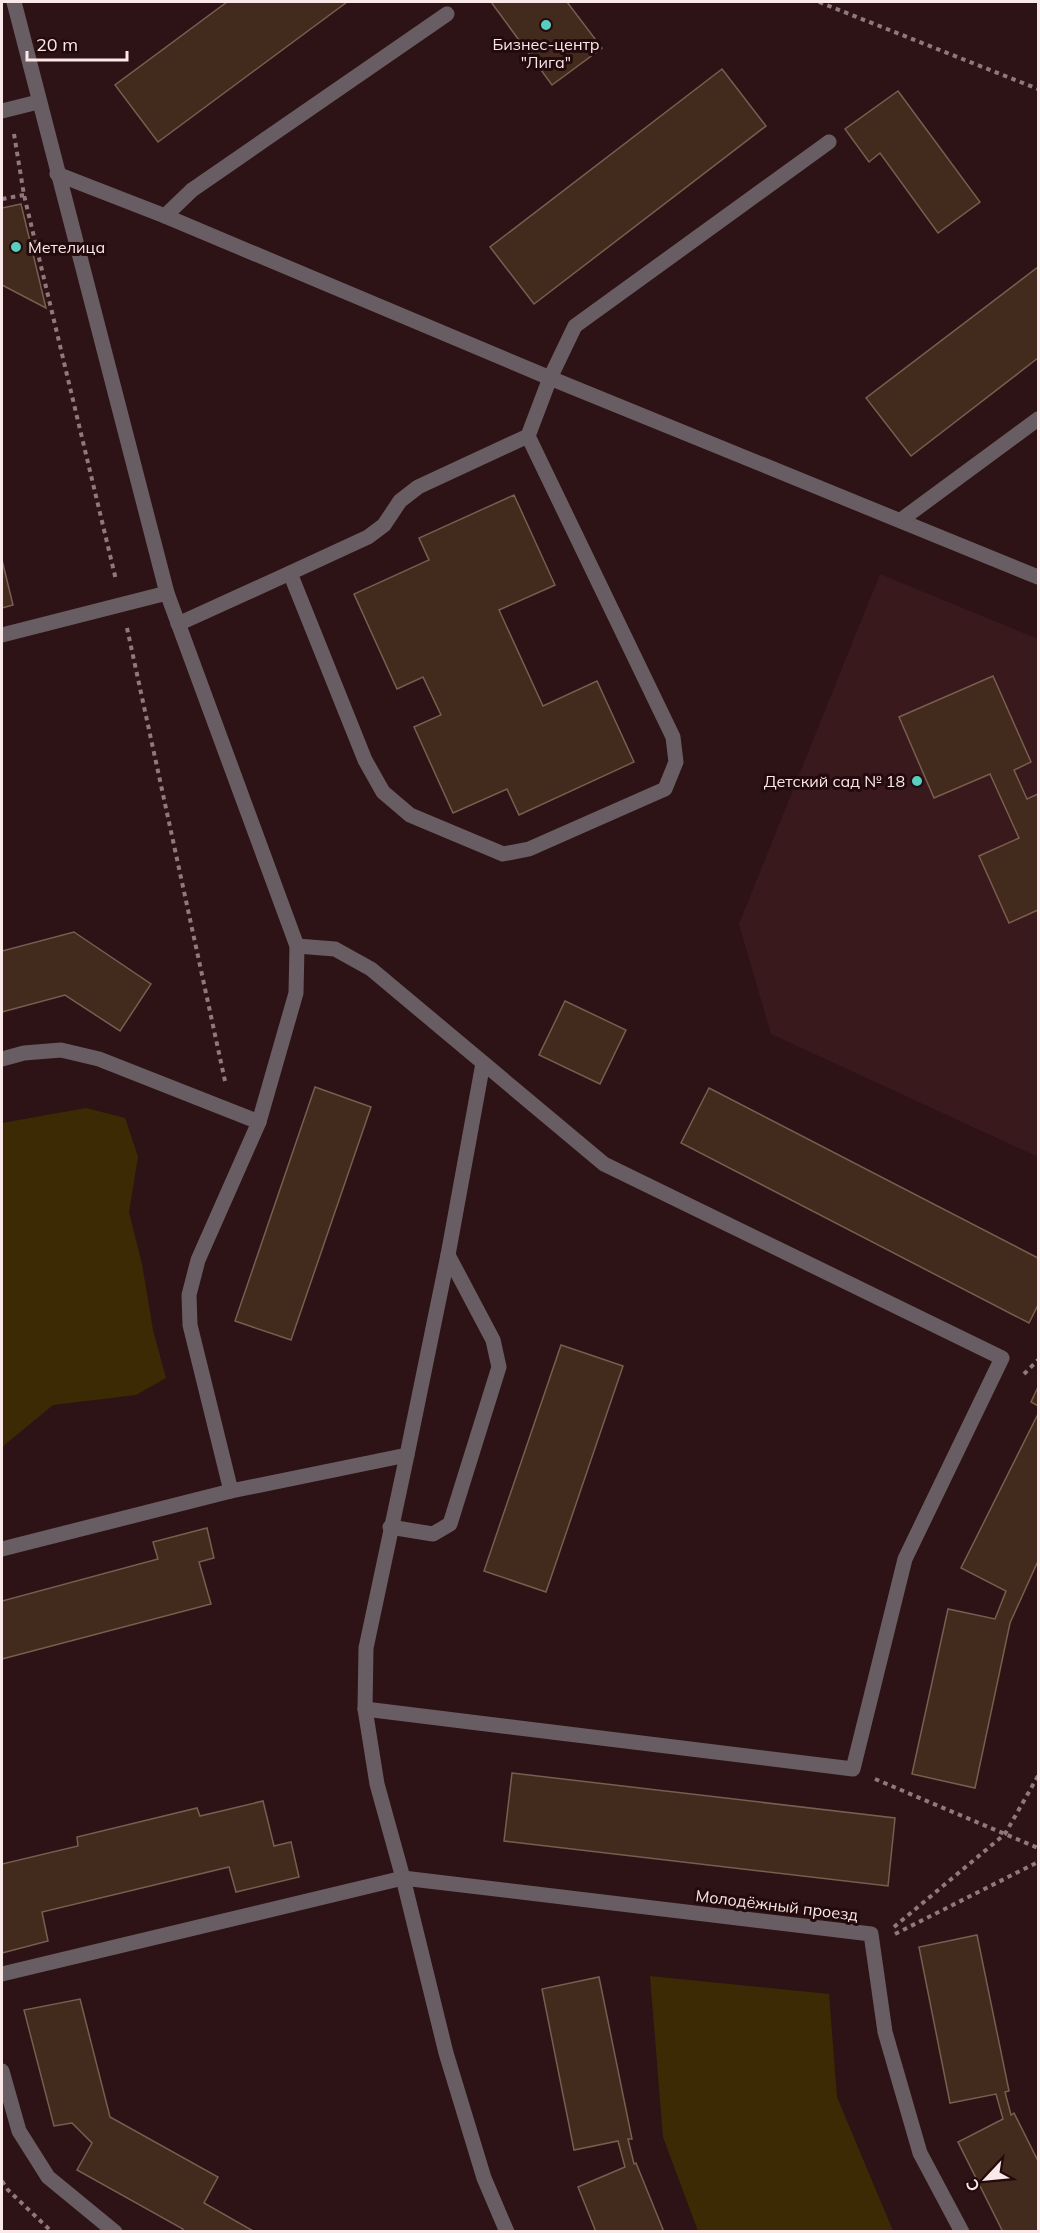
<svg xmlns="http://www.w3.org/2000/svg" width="1040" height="2233" viewBox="0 0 1040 2233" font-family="Mulish,sans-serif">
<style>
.built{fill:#3a191d}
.green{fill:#3c2a04}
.building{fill:#422a1d;stroke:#795e4f;stroke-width:1.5}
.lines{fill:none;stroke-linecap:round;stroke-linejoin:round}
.path{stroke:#90797a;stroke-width:4;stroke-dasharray:4.5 4.5;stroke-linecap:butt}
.service{stroke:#695d64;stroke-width:15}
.minor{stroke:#695d64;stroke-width:15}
.poi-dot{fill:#59cebf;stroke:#230a0d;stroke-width:2}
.labels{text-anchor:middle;stroke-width:6;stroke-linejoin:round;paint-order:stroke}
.poi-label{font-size:16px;fill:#fbe8e8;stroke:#230a0d}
.street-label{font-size:16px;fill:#fbe8e8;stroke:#230a0d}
</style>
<rect width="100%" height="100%" fill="#2d1316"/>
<!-- built -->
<polygon class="built" points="880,574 1038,639 1038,1157 771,1034 739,924"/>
<!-- green -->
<g class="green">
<polygon points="86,1108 125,1118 138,1157 129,1212 142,1264 153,1330 166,1378 136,1395 53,1405 2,1447 2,1123"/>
<polygon points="650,1976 829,1994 837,2097 893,2231 698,2231 663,2137"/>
</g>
<!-- building -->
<g class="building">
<polygon points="227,2 347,2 158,142 115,85"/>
<polygon points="491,2 567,2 602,48 552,85"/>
<polygon points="722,69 766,126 534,304 490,247"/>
<polygon points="898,91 980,202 938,233 880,153 869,162 845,129"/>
<polygon points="21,204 46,308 2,285 2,208"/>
<polygon points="1038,267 1038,358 911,456 866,398"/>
<polygon points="514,495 555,585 499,610 543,706 597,681 634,762 519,815 507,789 453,813 414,727 441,715 423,677 397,689 354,594 429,560 419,538"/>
<polygon points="2,560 13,605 2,608"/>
<polygon points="993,676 1031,762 1014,770 1027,799 1038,794 1038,910 1009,923 979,856 1019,838 990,774 934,798 899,717"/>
<polygon points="74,932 151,984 120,1031 65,995 2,1012 2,951"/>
<polygon points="565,1001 626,1030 600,1084 539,1055"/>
<polygon points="315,1087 371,1107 291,1340 235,1321"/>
<polygon points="709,1088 1038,1258 1038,1305 1029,1323 681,1143"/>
<polygon points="561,1345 623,1366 546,1592 484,1571"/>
<polygon points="1038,1387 1038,1406 1031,1402"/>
<polygon points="1038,1414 1038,1561 1010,1623 975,1788 912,1774 948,1609 995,1619 1006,1591 961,1568"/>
<polygon points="207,1528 214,1558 199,1562 211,1604 2,1659 2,1601 158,1559 153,1542"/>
<polygon points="512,1773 895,1818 888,1886 504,1841"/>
<polygon points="263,1801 274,1846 291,1842 299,1877 236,1892 229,1867 42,1912 48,1941 2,1953 2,1864 78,1846 77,1837 197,1808 200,1816"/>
<polygon points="977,1935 1009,2091 1005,2092 1011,2115 1014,2113 1038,2161 1038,2232 1003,2232 958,2142 1003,2119 996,2094 950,2103 919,1947"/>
<polygon points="599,1977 632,2139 628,2139 634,2164 636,2163 664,2232 596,2232 578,2187 625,2167 618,2141 574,2150 542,1989"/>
<polygon points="80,1999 110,2117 218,2177 204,2203 255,2232 182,2232 183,2229 77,2170 92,2143 72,2123 54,2126 24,2010"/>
</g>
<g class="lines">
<!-- path -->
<g class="path">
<polyline points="819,2 1038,89"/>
<polyline points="14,134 24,195 116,580"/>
<polyline points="2,199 24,195"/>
<polyline points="127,628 225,1081"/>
<polyline points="1024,1374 1038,1360"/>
<polyline points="875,1779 1038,1848"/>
<polyline points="894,1927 1005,1834 1038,1776"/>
<polyline points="895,1934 1038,1862"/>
<polyline points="2,2181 8,2190 52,2232"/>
</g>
<!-- service -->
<g class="service">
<polyline points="14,2 167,593 297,946 296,993 259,1122 198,1260 189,1295 190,1325 231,1491"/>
<polyline points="2,111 38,102"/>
<polyline points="57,174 165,216 550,378 1038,577"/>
<polyline points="165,216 192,190 447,14"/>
<polyline points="528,436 418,487 400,501 384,525 368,537 290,573 365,760 383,792 410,815 503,854 529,849 665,789 676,762 673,737 528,436 550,378 575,326 829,142"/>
<polyline points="901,520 1038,419"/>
<polyline points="178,624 290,573"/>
<polyline points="2,635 167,593"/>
<polyline points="297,946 335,949 371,969 604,1164 1002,1358 905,1559 853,1769 365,1709"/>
<polyline points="2,1059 24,1053 61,1050 99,1059 259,1122"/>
<polyline points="390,1527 433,1534 450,1524 499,1367 493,1340 448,1255"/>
<polyline points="2,1549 231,1491 407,1455 448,1255 483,1063"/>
<polyline points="2,1974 403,1878"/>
<polyline points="2,2071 19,2131 48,2177 115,2232"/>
</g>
<!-- minor -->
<g class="minor">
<polyline points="407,1455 366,1648 365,1709 377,1784 403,1878 446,2053 484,2178 507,2232"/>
<polyline points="403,1878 871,1934 885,2032 920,2153 962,2232"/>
</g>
</g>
<!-- markers -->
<g class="poi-dot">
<circle cx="546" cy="25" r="6"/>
<circle cx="16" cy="247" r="6"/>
<circle cx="917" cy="781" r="6"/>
</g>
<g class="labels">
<!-- poi labels -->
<g class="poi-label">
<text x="546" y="50">Бизнес-центр<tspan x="546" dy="18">"Лига"</tspan></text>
<text x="28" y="253" text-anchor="start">Метелица</text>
<text x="905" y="787" text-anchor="end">Детский сад № 18</text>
</g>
<!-- street labels -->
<g class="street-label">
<text transform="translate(777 1905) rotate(7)" y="6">Молодёжный проезд</text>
</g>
</g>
<!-- border -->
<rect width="1040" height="2233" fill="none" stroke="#fbe8e8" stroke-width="6"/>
<!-- north arrow -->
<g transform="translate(986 2179) rotate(244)" stroke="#230a0d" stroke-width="4.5" paint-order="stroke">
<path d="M0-4.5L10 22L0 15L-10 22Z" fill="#fbe8e8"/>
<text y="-9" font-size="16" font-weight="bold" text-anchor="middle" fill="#fbe8e8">С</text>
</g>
<!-- scale -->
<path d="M27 51v9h100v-9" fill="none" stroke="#fbe8e8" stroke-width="3"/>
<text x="36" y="51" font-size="18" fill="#fbe8e8" stroke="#230a0d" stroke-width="4.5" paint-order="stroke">20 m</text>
</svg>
